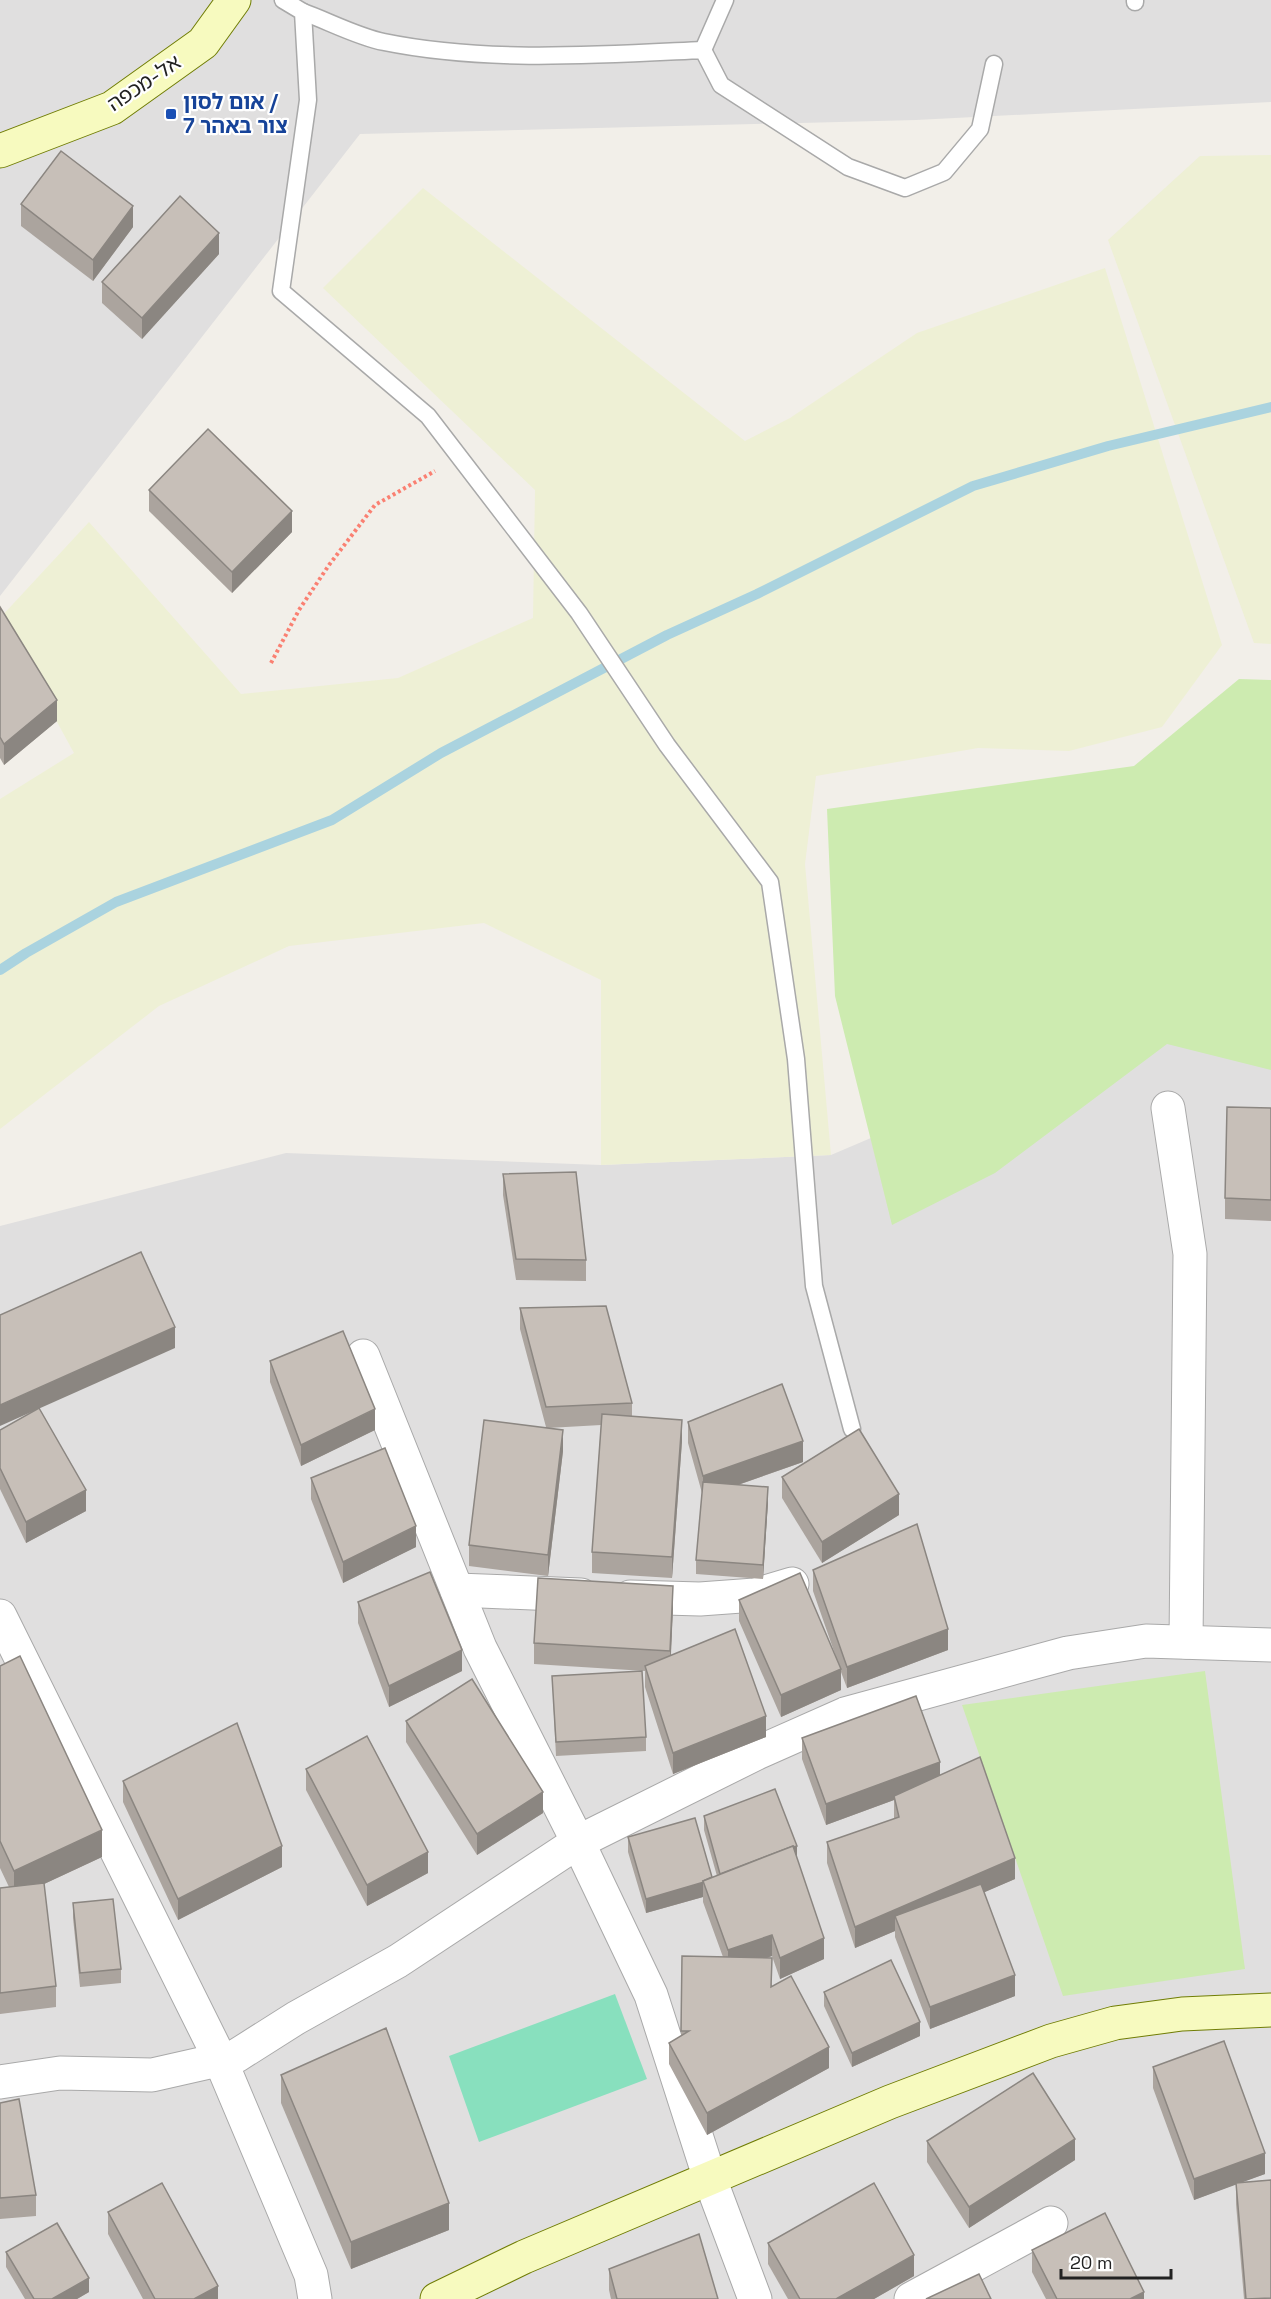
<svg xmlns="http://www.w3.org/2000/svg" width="1271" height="2299" viewBox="0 0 1271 2299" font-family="'Space Grotesk','Noto Sans Hebrew',sans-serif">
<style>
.residential{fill:#e0dfdf}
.farmland{fill:#eef0d5}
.grass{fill:#cdebb0}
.pitch{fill:#88e0be}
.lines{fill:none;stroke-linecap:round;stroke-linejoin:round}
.stream{stroke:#aad3df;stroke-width:10}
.lane-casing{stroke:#a9a9a9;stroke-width:19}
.street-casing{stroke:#a9a9a9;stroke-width:35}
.secondary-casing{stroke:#707d05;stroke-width:35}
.path{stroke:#fa8072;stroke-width:4;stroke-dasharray:3 3;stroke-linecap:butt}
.lane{stroke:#fff;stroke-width:16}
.street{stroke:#fff;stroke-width:33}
.secondary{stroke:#f7fabf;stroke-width:33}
.wall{fill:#aba49e}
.shaded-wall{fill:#8b8681}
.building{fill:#c7bfb8;stroke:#8b8681;stroke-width:1.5}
.transit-dot{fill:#1a4fb4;stroke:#fff;stroke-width:2}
.labels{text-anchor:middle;stroke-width:4.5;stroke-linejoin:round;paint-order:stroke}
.street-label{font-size:21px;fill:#222;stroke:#fff}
.transit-label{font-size:21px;font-weight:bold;fill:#164399;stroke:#fff;text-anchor:start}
</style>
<rect width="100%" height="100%" fill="#f2efe9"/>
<!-- residential -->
<g class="residential">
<polygon points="0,0 1271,0 1271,102 916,120 360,134 0,596"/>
<polygon points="1271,937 1271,2299 0,2299 0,1226 286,1153 601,1165 831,1155 1173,1009"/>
</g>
<!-- farmland -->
<g class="farmland">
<polygon points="1271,155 1271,644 1254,643 1108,240 1200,156"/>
<polygon points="423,188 745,441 790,418 917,333 1105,268 1222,645 1162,727 1069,751 978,748 816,776 805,864 831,1155 601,1165 601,980 484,923 289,946 159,1006 0,1129 0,799 74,753 0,618 89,522 241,694 398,678 533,618 535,490 323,288"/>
</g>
<!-- grass -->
<g class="grass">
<polygon points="1239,679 1271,680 1271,1070 1167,1044 995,1173 892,1225 835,996 827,809 1134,766"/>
<polygon points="1205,1671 1245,1969 1063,1996 962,1705"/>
</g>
<!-- pitch -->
<polygon class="pitch" points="615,1994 647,2079 479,2142 449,2056"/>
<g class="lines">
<!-- stream -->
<polyline class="stream" points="0,970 26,953 116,902 332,820 441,753 667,635 757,594 973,486 1108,446 1271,407"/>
<!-- lane casing -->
<g class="lane-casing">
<g id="lane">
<polyline points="283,0 303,12 308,100 281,291 428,416 579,613 667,745 770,882 796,1059 814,1286 852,1429"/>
<polyline points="1135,0 1135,2"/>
<path d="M303 12C328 21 358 37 384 42 487 63 598 55 703 50L721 85 848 167 905 188 944 172 980 129 994 64"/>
<polyline points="703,50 725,0"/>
</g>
</g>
<!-- street casing -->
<g class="street-casing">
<g id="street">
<polyline points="1168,1108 1190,1254 1186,1642"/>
<polyline points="363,1356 480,1648 578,1842 651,1995 710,2179 755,2299"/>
<polyline points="457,1590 581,1595"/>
<polyline points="630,1597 700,1599 755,1595 792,1584"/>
<polyline points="0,1616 220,2059 311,2275 315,2299"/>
<polyline points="0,2082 60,2073 152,2075 236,2056 296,2018 398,1961 578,1842 757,1753 845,1714 1068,1653 1146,1641 1271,1645"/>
<polyline points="911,2299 1051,2223"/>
</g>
</g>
<!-- secondary casing -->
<g class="secondary-casing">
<g id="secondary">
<polyline points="0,151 112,108 203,43 234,0"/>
<polyline points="437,2299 524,2257 890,2102 1051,2041 1115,2023 1182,2014 1271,2010"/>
</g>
</g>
<!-- path -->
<polyline class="path" points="271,663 299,610 329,565 375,505 435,471"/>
<!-- lane -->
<use href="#lane" class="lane"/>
<!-- street -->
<use href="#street" class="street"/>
<!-- secondary -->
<use href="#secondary" class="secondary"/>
</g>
<!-- wall -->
<g class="wall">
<polygon points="21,204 133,227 93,281 21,226"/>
<polygon points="219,254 142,339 102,303 102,282"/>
<polygon points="149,490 292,532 232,593 149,511"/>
<polygon points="0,607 57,721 4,765 0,758"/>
<polygon points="1271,1108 1271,1221 1225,1219 1225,1198"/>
<polygon points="503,1174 586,1260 586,1281 516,1280 503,1195"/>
<polygon points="520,1308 632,1403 632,1416 682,1441 672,1578 592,1573 592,1552 601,1425 548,1428 563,1451 548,1576 469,1566 469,1545 546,1427 520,1329"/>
<polygon points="270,1361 375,1430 301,1466 270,1382"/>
<polygon points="688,1422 803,1462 738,1485 768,1502 763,1579 696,1574 696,1560 702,1493 688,1443"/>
<polygon points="0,1430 86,1511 26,1543 0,1489"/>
<polygon points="782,1477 899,1515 822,1563 782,1498"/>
<polygon points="311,1478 416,1547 343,1583 311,1499"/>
<polygon points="813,1570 948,1650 847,1688 841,1672 841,1690 781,1717 739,1621 739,1600 836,1657 813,1591"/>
<polygon points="358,1602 462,1671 389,1707 358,1623"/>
<polygon points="673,1607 671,1655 766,1737 673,1774 645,1687 645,1671 534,1664 534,1643"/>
<polygon points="0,1666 102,1857 44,1884 56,1986 56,2007 0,2014 0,1888 9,1887 0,1868"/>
<polygon points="552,1676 646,1737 646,1751 556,1756"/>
<polygon points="406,1721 543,1813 477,1855 406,1742"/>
<polygon points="802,1738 940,1775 1015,1879 984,1892 1015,1996 930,2029 895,1937 895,1931 855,1948 827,1863 827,1842 894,1819 894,1800 826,1825 802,1759"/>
<polygon points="306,1769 428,1873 367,1906 306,1790"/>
<polygon points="123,1781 282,1867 178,1920 123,1802"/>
<polygon points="704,1816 797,1860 824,1959 780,1979 772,1956 766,1958 772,1986 829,2068 707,2135 669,2064 669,2043 681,2036 682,1956 723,1957 703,1902 703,1897 646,1913 628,1852 628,1837 712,1877 717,1876 704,1830"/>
<polygon points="73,1903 121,1969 121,1983 80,1987 73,1918"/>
<polygon points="824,1992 920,2036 852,2067 824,2006"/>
<polygon points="1153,2067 1265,2174 1242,2182 1271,2180 1271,2299 1244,2299 1236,2204 1236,2184 1194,2200 1153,2088"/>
<polygon points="281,2075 449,2230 351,2269 281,2103"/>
<polygon points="0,2103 36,2195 36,2216 0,2219"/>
<polygon points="927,2141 1075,2160 969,2228 927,2162"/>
<polygon points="108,2212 218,2299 143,2299 108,2234"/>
<polygon points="768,2243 914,2276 874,2299 788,2299 768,2264"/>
<polygon points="1032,2250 1144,2299 1046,2299 1032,2272"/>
<polygon points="6,2252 89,2292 77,2299 25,2299 6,2267"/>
<polygon points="609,2269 718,2299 611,2299 609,2290"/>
</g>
<!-- shaded-wall -->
<g class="shaded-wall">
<polygon points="133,206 133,227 93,281 93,260"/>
<polygon points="219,233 219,254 142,339 142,318"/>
<polygon points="292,511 292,532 232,593 232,572"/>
<polygon points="57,700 57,721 4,765 4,744"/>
<polygon points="175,1327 175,1348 0,1426 0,1405"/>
<polygon points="375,1409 375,1430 301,1466 301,1445"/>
<polygon points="682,1420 682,1441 672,1578 672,1557"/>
<polygon points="563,1430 563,1451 548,1576 548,1555"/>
<polygon points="803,1441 803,1462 703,1497 703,1476"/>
<polygon points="768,1487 768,1502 763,1579 763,1565"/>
<polygon points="86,1490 86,1511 26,1543 26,1522"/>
<polygon points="899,1494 899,1515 822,1563 822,1542"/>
<polygon points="416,1526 416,1547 343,1583 343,1562"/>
<polygon points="673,1586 673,1607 670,1672 670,1651"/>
<polygon points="948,1629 948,1650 847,1688 847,1667"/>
<polygon points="462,1650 462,1671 389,1707 389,1686"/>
<polygon points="841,1669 841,1690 781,1717 781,1695"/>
<polygon points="766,1716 766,1737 673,1774 673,1753"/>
<polygon points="940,1762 940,1783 894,1796 894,1800 826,1825 826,1804"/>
<polygon points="543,1792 543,1813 477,1855 477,1834"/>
<polygon points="102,1830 102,1857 14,1898 14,1871"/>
<polygon points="282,1846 282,1867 178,1920 178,1899"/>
<polygon points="797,1846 797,1860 720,1874"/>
<polygon points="428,1852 428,1873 367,1906 367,1885"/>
<polygon points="1015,1858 1015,1879 900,1929 895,1916 895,1931 855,1948 855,1927"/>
<polygon points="703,1882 703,1897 646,1913 646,1899"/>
<polygon points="772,1935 772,1956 728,1971 728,1950"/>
<polygon points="824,1938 824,1959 780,1979 780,1958"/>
<polygon points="1015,1975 1015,1996 930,2029 930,2007"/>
<polygon points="920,2022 920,2036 852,2067 852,2053"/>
<polygon points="829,2047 829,2068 707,2135 707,2113"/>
<polygon points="1075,2139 1075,2160 969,2228 969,2207"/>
<polygon points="1265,2153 1265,2174 1194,2200 1194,2179"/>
<polygon points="449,2203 449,2230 351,2269 351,2242"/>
<polygon points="914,2255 914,2276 874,2299 836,2299"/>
<polygon points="89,2278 89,2292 77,2299 52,2299"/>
<polygon points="218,2286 218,2299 194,2299"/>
<polygon points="1144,2292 1144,2299 1130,2299"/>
</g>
<!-- building -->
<g class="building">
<polygon points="61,151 133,206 93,260 21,204"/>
<polygon points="180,196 219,233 142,318 102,282"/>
<polygon points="208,429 292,511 232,572 149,490"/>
<polygon points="0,607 57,700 4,744 0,737"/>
<polygon points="1227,1107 1271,1108 1271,1200 1225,1198"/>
<polygon points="576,1172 586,1260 516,1259 503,1174"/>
<polygon points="141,1252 175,1327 0,1405 0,1315"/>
<polygon points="606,1306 632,1403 546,1407 520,1308"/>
<polygon points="343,1331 375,1409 301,1445 270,1361"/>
<polygon points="782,1384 803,1441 703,1476 688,1422"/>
<polygon points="39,1408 86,1490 26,1522 0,1468 0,1430"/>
<polygon points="602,1414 682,1420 672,1557 592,1552"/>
<polygon points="484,1420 563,1430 548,1555 469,1545"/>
<polygon points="859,1429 899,1494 822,1542 782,1477"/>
<polygon points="385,1448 416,1526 343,1562 311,1478"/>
<polygon points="703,1482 768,1487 763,1565 696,1560"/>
<polygon points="917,1524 948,1629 847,1667 813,1570"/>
<polygon points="430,1572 462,1650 389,1686 358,1602"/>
<polygon points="800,1573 841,1669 781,1695 739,1600"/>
<polygon points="538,1578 673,1586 670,1651 534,1643"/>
<polygon points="735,1629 766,1716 673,1753 645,1666"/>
<polygon points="20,1656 102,1830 14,1871 0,1841 0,1666"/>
<polygon points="642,1671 646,1737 556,1742 552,1676"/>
<polygon points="472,1679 543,1792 477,1834 406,1721"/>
<polygon points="916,1696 940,1762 826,1804 802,1738"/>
<polygon points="237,1723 282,1846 178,1899 123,1781"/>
<polygon points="367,1736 428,1852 367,1885 306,1769"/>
<polygon points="980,1757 1015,1858 855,1927 827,1842 899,1817 894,1796"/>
<polygon points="775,1789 797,1846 793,1847 793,1846 720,1874 704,1816"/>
<polygon points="695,1818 712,1877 703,1881 704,1882 646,1899 628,1837"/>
<polygon points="793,1846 824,1938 780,1958 772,1935 728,1950 703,1881"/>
<polygon points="44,1883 56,1986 0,1993 0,1888"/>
<polygon points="981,1884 1015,1975 930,2007 895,1916"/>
<polygon points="113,1899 121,1969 80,1973 73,1903"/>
<polygon points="682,1956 772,1958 771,1987 791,1976 829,2047 707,2113 669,2043 689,2031 681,2031"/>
<polygon points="891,1960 920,2022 852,2053 824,1992"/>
<polygon points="386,2028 449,2203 351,2242 281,2075"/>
<polygon points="1224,2041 1265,2153 1194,2179 1153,2067"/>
<polygon points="1033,2073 1075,2139 969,2207 927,2141"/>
<polygon points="19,2099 36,2195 0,2198 0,2103"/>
<polygon points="1271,2180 1271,2298 1246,2299 1236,2183"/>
<polygon points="162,2183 218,2286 194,2299 155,2299 108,2212"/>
<polygon points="874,2183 914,2255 836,2299 800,2299 768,2243"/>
<polygon points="1105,2213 1144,2292 1130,2299 1057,2299 1032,2250"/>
<polygon points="57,2223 89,2278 52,2299 34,2299 6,2252"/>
<polygon points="699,2234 718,2299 617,2299 609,2269"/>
<polygon points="979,2274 991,2299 926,2299"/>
</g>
<!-- markers -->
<rect class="transit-dot" x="165" y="108" width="12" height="12" rx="3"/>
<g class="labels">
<!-- street labels -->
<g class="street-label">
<text transform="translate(144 83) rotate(-34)" y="7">אל-מכפה</text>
</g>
<!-- transit labels -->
<g class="transit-label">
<text x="183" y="109">אום לסון /<tspan x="183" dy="24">צור באהר 7</tspan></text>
</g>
</g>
<!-- scale -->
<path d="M1061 2269v9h110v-9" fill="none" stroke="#222222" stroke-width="3"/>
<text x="1070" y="2269" font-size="18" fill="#222222" stroke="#ffffff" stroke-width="4.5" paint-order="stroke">20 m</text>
</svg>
